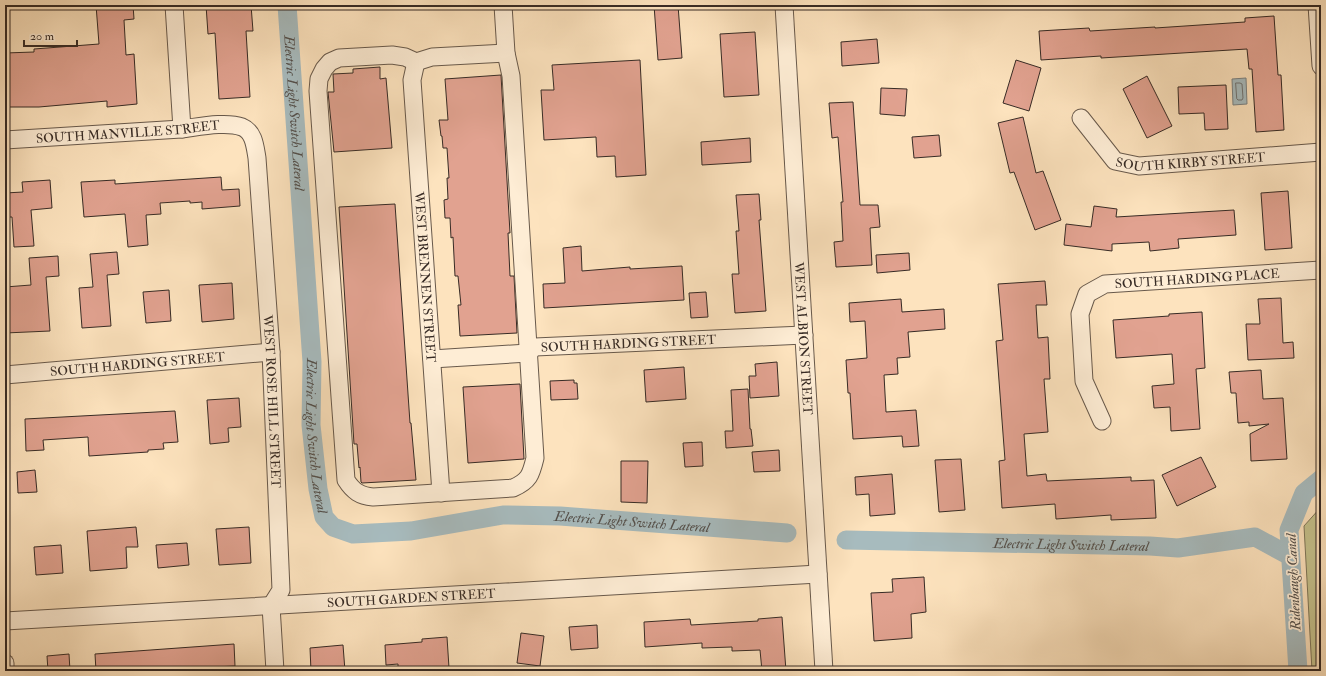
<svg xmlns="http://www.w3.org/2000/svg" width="1326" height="676" viewBox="0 0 1326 676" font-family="'IM FELL Double Pica',serif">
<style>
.green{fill:#c5c28d;stroke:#7e7659}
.water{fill:#a7bbbe;stroke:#7a8181}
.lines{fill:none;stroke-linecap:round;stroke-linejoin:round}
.shore{stroke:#6f7372;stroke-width:1}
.canal{stroke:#a7bbbe;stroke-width:19}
.building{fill:#e1a290;stroke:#372b25}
.minor-casing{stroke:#68594b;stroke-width:19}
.minor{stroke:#feedd5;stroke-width:17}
.labels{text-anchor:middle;stroke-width:3.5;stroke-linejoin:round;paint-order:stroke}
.street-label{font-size:13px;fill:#372b25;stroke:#feedd5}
.water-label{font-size:14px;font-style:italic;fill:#534f4b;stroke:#feedd5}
</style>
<rect width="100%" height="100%" fill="#fde3be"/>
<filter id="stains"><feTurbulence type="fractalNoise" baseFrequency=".005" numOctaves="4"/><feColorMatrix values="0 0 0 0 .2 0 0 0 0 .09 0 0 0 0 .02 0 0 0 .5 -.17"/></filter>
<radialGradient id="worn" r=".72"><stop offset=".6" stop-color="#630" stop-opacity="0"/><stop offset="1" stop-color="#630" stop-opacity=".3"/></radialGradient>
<!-- green -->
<polygon class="green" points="1321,507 1321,671 1312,671 1304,526"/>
<!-- water -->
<polygon class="water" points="1246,78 1247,104 1233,105 1232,79"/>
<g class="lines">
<!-- shore -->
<polygon class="shore" points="1236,83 1240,83 1242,84 1243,98 1242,100 1238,100 1237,99"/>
<!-- canal -->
<g class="canal">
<path id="s1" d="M287 5 312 362 311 425 318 489 324 517 333 527 353 534 411 531 503 515 560 516 787 533"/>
<path id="s2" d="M846 540 1150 546 1178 548 1255 537 1290 556"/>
<polyline points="1298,671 1289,530 1304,493 1321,479"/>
</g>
</g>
<!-- building -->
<g class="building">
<polygon points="96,5 133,5 134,19 124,20 126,55 134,54 137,104 107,107 107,101 39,107 5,107 5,53 34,52 34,49 99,44"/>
<polygon points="206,5 251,5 253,31 246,31 250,97 219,99 215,33 208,34"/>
<polygon points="654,5 678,5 682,58 658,60"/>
<polygon points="1274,16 1278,75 1281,75 1284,130 1256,132 1252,69 1249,69 1247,49 1101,58 1101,56 1041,60 1039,31 1089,28 1090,31 1155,27 1155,28 1245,22 1245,18"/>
<polygon points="755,32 759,95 724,97 720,34"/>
<polygon points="877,39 879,63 842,66 841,42"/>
<polygon points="640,60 646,175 616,177 615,156 597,157 596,137 544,140 541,90 554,90 552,65"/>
<polygon points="1016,60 1041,68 1029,111 1003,103"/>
<polygon points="380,67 380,79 386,78 392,148 334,152 328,92 334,92 333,74 353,73 353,69"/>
<polygon points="501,75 510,233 508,233 510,276 514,276 517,333 460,336 458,305 461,305 458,276 455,276 453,237 451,238 450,218 445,218 444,200 448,199 447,178 449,178 447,148 443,148 442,136 441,136 439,120 448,120 445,79"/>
<polygon points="1147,76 1172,126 1147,138 1123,89"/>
<polygon points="1226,85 1228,129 1205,130 1204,113 1179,114 1178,87"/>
<polygon points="881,88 907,89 905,116 880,114"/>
<polygon points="853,102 860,205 878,205 880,227 870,228 872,265 836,267 834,242 843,241 841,202 843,202 838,137 832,138 829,103"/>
<polygon points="1023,117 1036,173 1043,171 1061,220 1035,230 1014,172 1010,173 998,123"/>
<polygon points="939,135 941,156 914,158 912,137"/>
<polygon points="750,138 751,162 702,165 701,142"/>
<polygon points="221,177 222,190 239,189 240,206 202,209 202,202 190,203 190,201 160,203 161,214 146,215 148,245 128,247 125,214 84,217 81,182 115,180 115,184"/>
<polygon points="50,180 52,208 31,210 34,246 14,247 12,217 5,217 5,193 23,192 22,182"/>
<polygon points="1288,191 1292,248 1265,250 1261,193"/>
<polygon points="759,194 761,220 759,220 766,311 735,313 732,274 739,274 736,231 739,231 736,195"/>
<polygon points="395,204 410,423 411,423 416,480 362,483 361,482 360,467 359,468 357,444 354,444 339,207"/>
<polygon points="1094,206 1117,209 1116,217 1234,210 1236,235 1178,239 1179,248 1150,251 1149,242 1112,244 1112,251 1064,245 1066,224 1091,227"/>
<polygon points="581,246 582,271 630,267 630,269 682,266 684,300 544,308 543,284 565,283 563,248"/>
<polygon points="117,252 119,274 107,275 111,326 82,328 79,288 93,287 90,254"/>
<polygon points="909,253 910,270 877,273 876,255"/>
<polygon points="58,256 59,276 46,277 50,331 5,333 5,287 31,285 29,258"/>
<polygon points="1045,281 1047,305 1036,305 1038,338 1048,337 1050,379 1044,379 1048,432 1024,434 1027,476 1046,474 1047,481 1131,477 1131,481 1154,480 1156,518 1111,520 1111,515 1056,519 1055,504 1002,508 999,461 1005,460 996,341 1003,340 998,284"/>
<polygon points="232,283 234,319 202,322 199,285"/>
<polygon points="169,290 171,321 146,323 143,292"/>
<polygon points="706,292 708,317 691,318 689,293"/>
<polygon points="1281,298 1283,343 1293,342 1294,358 1248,360 1246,324 1260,324 1258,299"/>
<polygon points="901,299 902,312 944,309 945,329 908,332 910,357 897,358 898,374 884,375 886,412 916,410 919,446 903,447 902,436 853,439 850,393 848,393 846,360 867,358 865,321 850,322 849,303"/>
<polygon points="1202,312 1205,368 1196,369 1200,429 1171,431 1170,407 1154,408 1152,386 1174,384 1172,354 1116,358 1113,320 1169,316 1169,314"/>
<polygon points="777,362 779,396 750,398 749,376 756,376 755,364"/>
<polygon points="684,367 686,399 646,402 644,370"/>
<polygon points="1261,370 1263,399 1283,398 1287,459 1251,461 1250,434 1269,424 1249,426 1249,422 1238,423 1236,393 1231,393 1229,372"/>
<polygon points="574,380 574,383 577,383 578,399 551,400 550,381"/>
<polygon points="520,384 524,459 468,463 463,387"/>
<polygon points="748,389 750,429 751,429 753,446 726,448 725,431 733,431 731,390"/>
<polygon points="239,398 241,427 228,428 229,442 210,444 207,400"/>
<polygon points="175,411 178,442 163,443 164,449 148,450 148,452 89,456 88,437 43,440 44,450 26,451 25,419"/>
<polygon points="702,442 703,466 685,467 683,443"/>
<polygon points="779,450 780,471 754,472 752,452"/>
<polygon points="1201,457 1216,487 1177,506 1162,475"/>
<polygon points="961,459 965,510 939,512 935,460"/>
<polygon points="621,461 648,461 647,503 621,502"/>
<polygon points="35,470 37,492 18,493 17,472"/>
<polygon points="892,474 895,514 870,516 869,494 856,495 855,477"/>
<polygon points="136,527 138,547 126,547 127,568 90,571 87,531"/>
<polygon points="249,527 251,563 219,565 216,529"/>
<polygon points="187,543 189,565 158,568 156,545"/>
<polygon points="61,545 63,573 36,575 34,547"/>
<polygon points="924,577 926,612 911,614 912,638 874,641 871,593 893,592 892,579"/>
<polygon points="782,617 786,671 762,671 760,650 732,651 732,647 702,648 702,643 645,647 644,622 690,619 691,625 758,621 758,619"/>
<polygon points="597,625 598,648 571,650 569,627"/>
<polygon points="521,633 544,636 540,666 517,663"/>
<polygon points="447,637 449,668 419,670 419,671 398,671 398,664 386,665 385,645 422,642 422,639"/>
<polygon points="234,644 235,666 173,669 173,671 96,671 95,654"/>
<polygon points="343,645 345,671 311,671 310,648"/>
<polygon points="69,654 70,671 48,671 47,656"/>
</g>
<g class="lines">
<!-- minor casing -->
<g class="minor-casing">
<g id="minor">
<polyline points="174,5 182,129"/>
<path id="s3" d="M784 5 824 671"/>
<polyline points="1317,5 1321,66"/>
<path d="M416 62 405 57 392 55 339 58 330 62 324 69 319 79 318 91 346 480C353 491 360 496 373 497L513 488C529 481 531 475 535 458L511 76 506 53 503 5"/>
<path id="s4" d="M416 62 412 80 441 493"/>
<polyline points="416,62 432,57 506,53"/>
<path id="s5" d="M1081 118 1115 161 1139 166 1321 152"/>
<path id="s6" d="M5 140C64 136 123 133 181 129 198 127 226 121 242 127 254 132 255 146 257 158L271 352 281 590 271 606 275 671"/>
<path id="s7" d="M432 359 528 353 535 347 804 335"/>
<path id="s8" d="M5 375 271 352"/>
<path id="s9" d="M1102 421 1084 381 1080 314 1087 294 1105 284 1321 270"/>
<path id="s10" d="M5 621 818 574"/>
<polyline points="5,663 5,671"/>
</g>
</g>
<!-- minor -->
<use href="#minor" class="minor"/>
</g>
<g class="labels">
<!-- street labels -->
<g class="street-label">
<text dy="5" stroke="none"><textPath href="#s6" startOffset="123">SOUTH MANVILLE STREET</textPath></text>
<text dy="5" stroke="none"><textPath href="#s5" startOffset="131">SOUTH KIRBY STREET</textPath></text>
<text dy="5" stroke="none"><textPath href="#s4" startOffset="216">WEST BRENNEN STREET</textPath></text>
<text dy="5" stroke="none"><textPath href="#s9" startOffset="245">SOUTH HARDING PLACE</textPath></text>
<text dy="5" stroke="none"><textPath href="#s3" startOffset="334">WEST ALBION STREET</textPath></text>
<text dy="5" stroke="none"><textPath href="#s7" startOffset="199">SOUTH HARDING STREET</textPath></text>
<text dy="5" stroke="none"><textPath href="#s8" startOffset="133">SOUTH HARDING STREET</textPath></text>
<text dy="5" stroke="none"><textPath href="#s6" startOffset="518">WEST ROSE HILL STREET</textPath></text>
<text dy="5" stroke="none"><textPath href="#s10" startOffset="407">SOUTH GARDEN STREET</textPath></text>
</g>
<!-- water labels -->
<g class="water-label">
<text dy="5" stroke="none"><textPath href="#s1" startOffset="108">Electric Light Switch Lateral</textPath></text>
<text dy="5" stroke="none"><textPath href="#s1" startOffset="432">Electric Light Switch Lateral</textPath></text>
<text dy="5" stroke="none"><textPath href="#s1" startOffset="829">Electric Light Switch Lateral</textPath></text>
<text dy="5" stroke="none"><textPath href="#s2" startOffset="225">Electric Light Switch Lateral</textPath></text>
<text transform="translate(1293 582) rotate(-93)" y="5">Ridenbaugh Canal</text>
</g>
</g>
<!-- margin -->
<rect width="1326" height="676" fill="none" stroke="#fde3be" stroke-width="20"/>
<rect x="6" y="6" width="1314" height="664" fill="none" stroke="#372b25" stroke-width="2"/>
<rect x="10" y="10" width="1306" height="656" fill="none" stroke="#372b25"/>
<!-- scale -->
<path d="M24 40v6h53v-6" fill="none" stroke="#372b25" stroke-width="2"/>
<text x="30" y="40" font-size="12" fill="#372b25" stroke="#feedd5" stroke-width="3" paint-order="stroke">20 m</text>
<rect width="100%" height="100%" filter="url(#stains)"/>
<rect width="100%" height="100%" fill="url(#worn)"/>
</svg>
